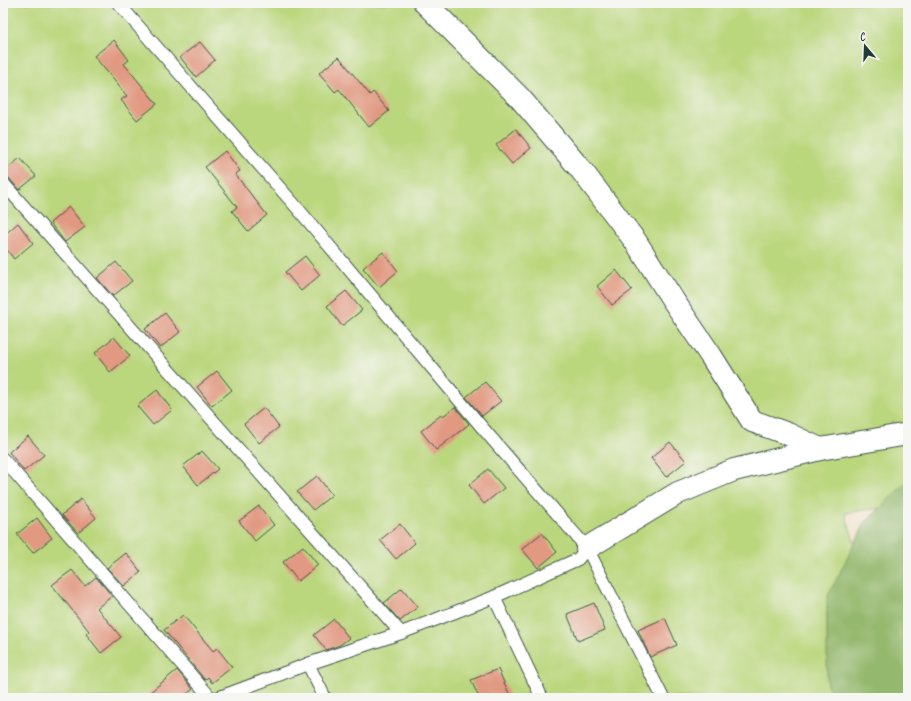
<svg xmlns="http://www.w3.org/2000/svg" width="911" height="701" viewBox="0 0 911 701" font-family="Caveat,sans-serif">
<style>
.green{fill:#bbd77e;stroke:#6d8a59}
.forest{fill:#94b86d;stroke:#5a7a50}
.building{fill:#e19981}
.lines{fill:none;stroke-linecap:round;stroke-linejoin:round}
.service-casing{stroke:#3f5549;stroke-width:14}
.minor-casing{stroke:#3f5549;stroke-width:24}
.service{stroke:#fff;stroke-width:12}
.minor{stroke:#fff;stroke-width:22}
</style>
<rect width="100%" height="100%" fill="#f6f6f2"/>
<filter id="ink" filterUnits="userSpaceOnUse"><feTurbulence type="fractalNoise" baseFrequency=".025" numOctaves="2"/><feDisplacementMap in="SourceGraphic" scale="8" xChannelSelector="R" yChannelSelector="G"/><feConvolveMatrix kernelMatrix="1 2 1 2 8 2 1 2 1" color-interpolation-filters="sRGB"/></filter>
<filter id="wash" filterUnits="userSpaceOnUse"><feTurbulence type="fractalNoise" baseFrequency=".012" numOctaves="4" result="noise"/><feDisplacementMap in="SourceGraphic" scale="16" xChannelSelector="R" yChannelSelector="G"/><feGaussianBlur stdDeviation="0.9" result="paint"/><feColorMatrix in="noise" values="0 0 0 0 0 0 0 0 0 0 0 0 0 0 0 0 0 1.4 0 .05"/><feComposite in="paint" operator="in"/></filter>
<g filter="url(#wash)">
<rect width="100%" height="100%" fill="#f2ddc0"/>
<!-- green -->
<polygon class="green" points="3,3 908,3 908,504 845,513 904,698 3,698"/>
<!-- forest -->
<polygon class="forest" points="906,482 908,482 908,698 836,698 827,685 827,598 865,523"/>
<g id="blocks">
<!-- building -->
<g class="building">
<polygon points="114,40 129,60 124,64 157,104 137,120 121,100 127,96 94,56"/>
<polygon points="200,42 215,60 196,77 180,57"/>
<polygon points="339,57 370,95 373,92 389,111 369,127 339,89 335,92 319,73"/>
<polygon points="516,129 531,148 512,164 496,145"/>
<polygon points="225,151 240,171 235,174 267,215 248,231 232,211 237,207 205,167"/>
<polygon points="20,158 36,176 19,190 9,178 3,176 3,172"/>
<polygon points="69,207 85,227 65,242 50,223"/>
<polygon points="18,223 33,243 14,259 3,245 3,236"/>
<polygon points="383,252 398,271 379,287 363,268"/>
<polygon points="305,256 320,275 301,291 285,272"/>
<polygon points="116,262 132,281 113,296 97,278"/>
<polygon points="616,270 632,290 612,305 597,286"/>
<polygon points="346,291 362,310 342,326 327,306"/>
<polygon points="165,313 180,332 160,348 145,329"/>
<polygon points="114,337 130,356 110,372 95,353"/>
<polygon points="217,371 232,390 212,406 197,387"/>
<polygon points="485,382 501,401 482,416 466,397"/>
<polygon points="157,390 172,410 153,425 137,406"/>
<polygon points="455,407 469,424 436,450 421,431 441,415 442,417"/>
<polygon points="264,408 279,427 259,443 244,424"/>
<polygon points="28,436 44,455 24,471 9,452"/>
<polygon points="670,442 686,461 666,477 651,458"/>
<polygon points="202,451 218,469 198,485 183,466"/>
<polygon points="488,469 504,488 484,504 469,485"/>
<polygon points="317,476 332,495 313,510 297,492"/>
<polygon points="81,499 96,518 78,533 62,515"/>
<polygon points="259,506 274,525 255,541 239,521"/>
<polygon points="37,518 52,538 33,553 17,534"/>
<polygon points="400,524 415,543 396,559 380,540"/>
<polygon points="542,533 557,552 538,568 522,549"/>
<polygon points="303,546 318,565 298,581 283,562"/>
<polygon points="126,553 141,572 124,586 107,568"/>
<polygon points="72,570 85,586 96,577 112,596 97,608 121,637 101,653 86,634 89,631 52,585"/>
<polygon points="402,588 418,607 400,621 384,603"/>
<polygon points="594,603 605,630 578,641 567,614"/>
<polygon points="183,615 213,651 217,648 232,667 212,683 208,677 205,680 164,630"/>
<polygon points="665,618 677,645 650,657 638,630"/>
<polygon points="334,619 349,638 340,645 326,650 314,635"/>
<polygon points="498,669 511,698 479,698 471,680"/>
<polygon points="177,670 193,689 182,698 143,698"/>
</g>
</g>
</g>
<g filter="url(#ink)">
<use href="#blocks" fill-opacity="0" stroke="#3f5549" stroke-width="1"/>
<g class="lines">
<!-- service casing -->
<g class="service-casing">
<g id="service">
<polyline points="118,3 299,210 486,432 587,548 663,698"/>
<polyline points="3,183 401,633"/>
<polyline points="3,459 211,698"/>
<polyline points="494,597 542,698"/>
<polyline points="308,664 325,698"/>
<polyline points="217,698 308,664 401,633 494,597 578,559 587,548"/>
</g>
</g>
<!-- minor casing -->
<g class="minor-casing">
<g id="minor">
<polyline points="425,3 520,98 582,171 636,242 673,300 711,356 752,421 788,434 820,449"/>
<polyline points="587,548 678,493 734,470 820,449 908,434"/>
</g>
</g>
<!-- service -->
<use href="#service" class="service"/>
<!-- minor -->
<use href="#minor" class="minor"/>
</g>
</g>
<!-- margin -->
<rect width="911" height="701" fill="none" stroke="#f6f6f2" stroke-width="16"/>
<!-- north arrow -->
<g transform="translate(865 46) rotate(341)" stroke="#f6f6f2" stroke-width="3" paint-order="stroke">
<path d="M0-3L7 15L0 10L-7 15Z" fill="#1f3d34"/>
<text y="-6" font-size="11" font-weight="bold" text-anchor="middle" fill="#1f3d34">С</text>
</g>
</svg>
